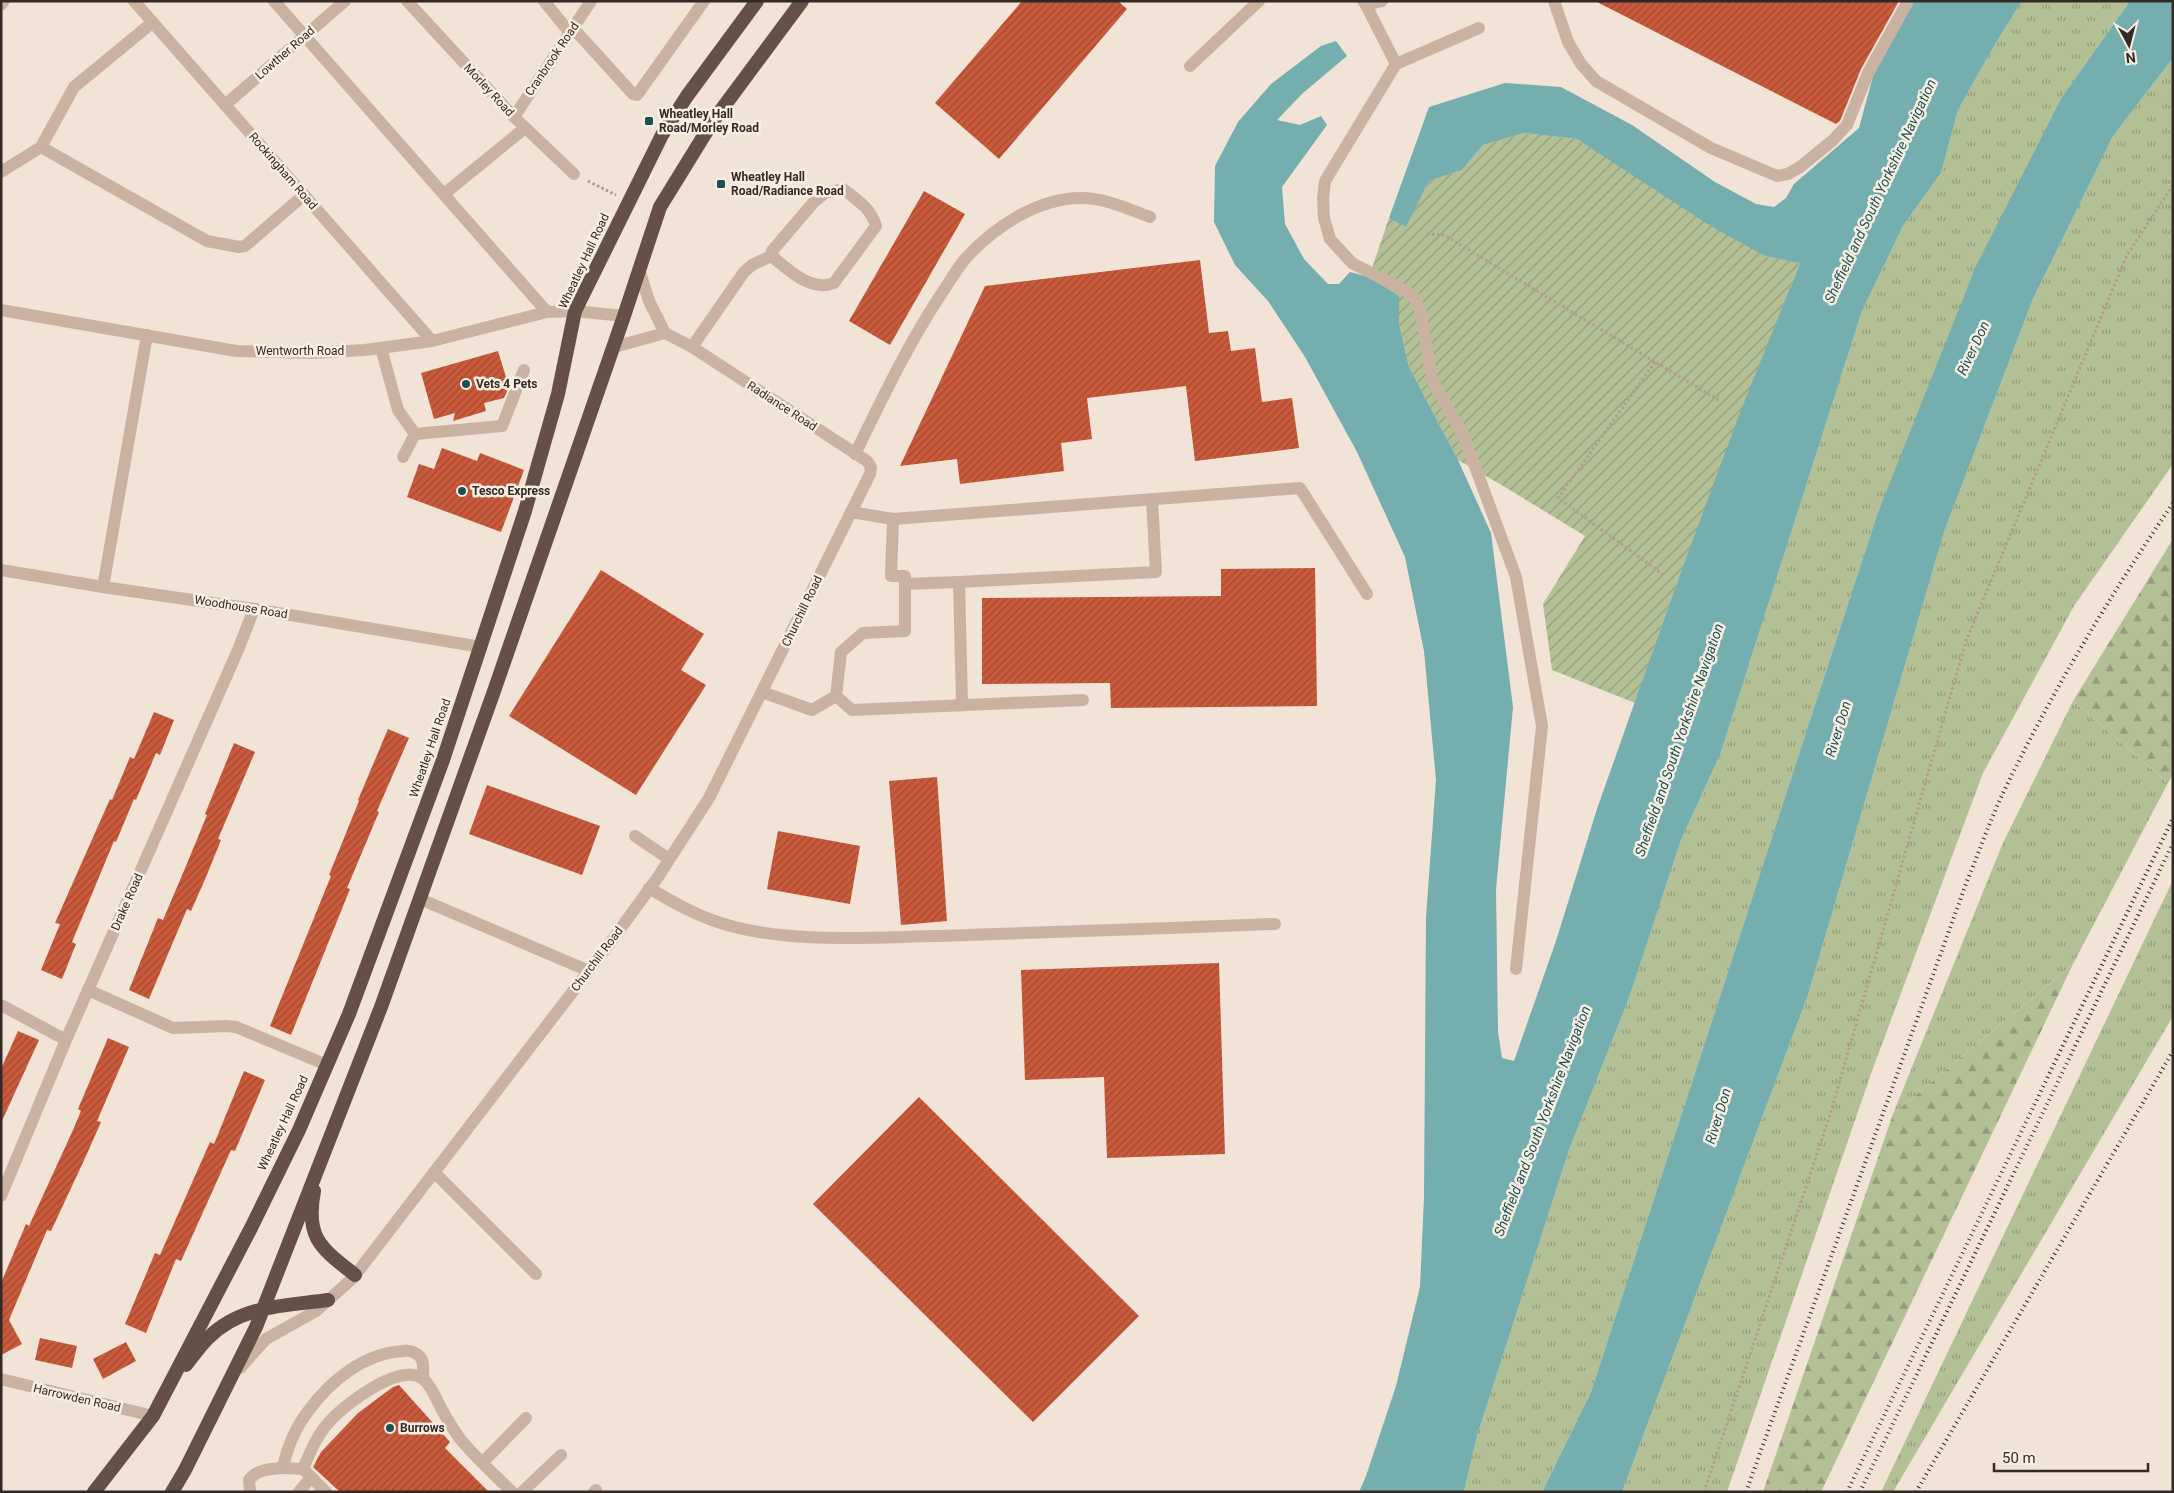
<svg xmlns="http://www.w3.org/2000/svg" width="2174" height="1493" viewBox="0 0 2174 1493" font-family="Roboto,sans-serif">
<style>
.grass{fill:url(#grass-tufts)}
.forest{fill:url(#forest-firs)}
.garden{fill:url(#garden-furrows)}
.water{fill:#74aeae}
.building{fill:url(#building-hatch)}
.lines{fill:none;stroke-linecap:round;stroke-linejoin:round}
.path{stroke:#b49c8c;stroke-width:3;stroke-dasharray:2.5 2.5;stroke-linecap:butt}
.service{stroke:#c9b2a2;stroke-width:12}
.minor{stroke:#c9b2a2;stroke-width:12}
.trunk{stroke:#655048;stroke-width:14}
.rail{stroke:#332925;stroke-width:4;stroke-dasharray:1 4;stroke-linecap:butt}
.poi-dot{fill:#1a5355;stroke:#f9eee2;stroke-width:2}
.labels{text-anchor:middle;stroke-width:5;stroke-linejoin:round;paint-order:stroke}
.street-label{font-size:12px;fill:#332925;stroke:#f9eee2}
.poi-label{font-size:12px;font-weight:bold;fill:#332925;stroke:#f9eee2;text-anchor:start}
.water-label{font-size:14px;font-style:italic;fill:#1a5355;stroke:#f9eee2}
</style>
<defs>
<pattern id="grass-tufts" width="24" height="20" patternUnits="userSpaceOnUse" patternTransform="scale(1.25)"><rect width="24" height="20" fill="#b3c096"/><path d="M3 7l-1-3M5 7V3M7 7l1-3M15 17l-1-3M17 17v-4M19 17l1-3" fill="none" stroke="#929c7a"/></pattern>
<pattern id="forest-firs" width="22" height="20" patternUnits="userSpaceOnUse" patternTransform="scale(1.25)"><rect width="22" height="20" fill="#b3c096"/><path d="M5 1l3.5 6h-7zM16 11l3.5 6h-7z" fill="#929c7a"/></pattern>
<pattern id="garden-furrows" width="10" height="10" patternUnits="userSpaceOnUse" patternTransform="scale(1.25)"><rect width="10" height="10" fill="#b3c096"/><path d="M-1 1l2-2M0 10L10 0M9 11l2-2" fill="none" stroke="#929c7a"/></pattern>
<pattern id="building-hatch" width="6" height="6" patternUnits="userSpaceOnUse" patternTransform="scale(1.25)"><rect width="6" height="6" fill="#c95a3c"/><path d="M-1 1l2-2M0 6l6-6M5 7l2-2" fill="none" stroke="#a44a32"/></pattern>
</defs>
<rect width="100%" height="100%" fill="#f1e3d6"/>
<!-- grass -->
<g class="grass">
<polygon points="2022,1 2130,1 2062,97 1877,515 1591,1392 1542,1492 1464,1492 1477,1436 1569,1150 1629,998 1681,840 1720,755 1862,311 1903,226 1941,173 1958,110 1994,46"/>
<polygon points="2173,58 2173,464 2074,606 1983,773 1872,1071 1727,1492 1622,1492 1808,995 1945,529 2033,299 2113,136"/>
<polygon points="2073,701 2168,783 2073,964 1893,1114 2002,845"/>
<polygon points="2173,880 2173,1016 1893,1492 1881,1492"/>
</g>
<!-- forest -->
<g class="forest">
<polygon points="2173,539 2173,774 2168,783 2073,701"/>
<polygon points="2073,964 1821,1492 1763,1492 1893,1114"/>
</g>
<!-- garden -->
<polygon class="garden" points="1524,133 1577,139 1765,256 1800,262 1673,594 1635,703 1552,670 1543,604 1585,536 1505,487 1458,460 1409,367 1399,323 1399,296 1369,277 1389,218 1406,226 1429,181 1462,170 1483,145"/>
<!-- water -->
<g class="water">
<polygon points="1914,1 2022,1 1994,46 1958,110 1941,173 1903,226 1862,311 1720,755 1681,840 1629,998 1569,1150 1477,1436 1464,1492 1359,1492 1366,1476 1396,1386 1420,1287 1424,1197 1426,917 1436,780 1424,651 1405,557 1357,452 1305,357 1268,301 1235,265 1214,222 1215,166 1238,122 1271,84 1321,46 1336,41 1347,56 1303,93 1277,120 1300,125 1321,116 1327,125 1282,187 1285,224 1304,259 1328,284 1339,284 1350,272 1369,277 1399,296 1399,323 1409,367 1458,460 1491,533 1513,707 1496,889 1498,1032 1502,1058 1514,1061 1556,941 1597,809 1673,594 1739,415 1800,263 1765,256 1709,225 1577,139 1524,133 1483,145 1462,170 1429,181 1406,227 1389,218 1429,107 1505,83 1561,87 1632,125 1715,182 1756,204 1774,207 1786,198 1794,184 1859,128 1873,76"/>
<polygon points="2130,1 2173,1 2173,58 2113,136 2033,299 1945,529 1808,995 1622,1492 1542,1492 1591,1392 1877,515 1976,266 2062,97"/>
</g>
<!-- building -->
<g class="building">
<polygon points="1022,1 1118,1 1127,9 999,159 935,103"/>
<polygon points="1595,1 1899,1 1861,69 1840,121 1836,124"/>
<polygon points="924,191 965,214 890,345 849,321"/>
<polygon points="1200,260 1209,333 1228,331 1231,351 1255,348 1262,402 1292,398 1299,448 1195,461 1186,386 1087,398 1092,439 1061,443 1064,471 960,484 957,459 900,466 985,286"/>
<polygon points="498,351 509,387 504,398 484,403 486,411 453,421 455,413 434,419 421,373"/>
<polygon points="442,448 477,461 480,453 524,470 501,532 407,497 419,464 434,469"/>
<polygon points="1315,568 1317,706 1111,708 1110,683 982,684 982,598 1221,596 1221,569"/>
<polygon points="601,570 704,634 681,670 706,685 636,795 509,716"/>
<polygon points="154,712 174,720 160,755 156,753 136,800 134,799 116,842 114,841 72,942 76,944 62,979 41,970 60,924 55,923 110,799 112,800 130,757 134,759"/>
<polygon points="388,729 409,738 377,811 379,812 347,888 350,889 291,1035 270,1026 331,876 329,875 359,801 358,800"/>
<polygon points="234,743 255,752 218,839 221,840 206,877 191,911 187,909 149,999 129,990 158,918 163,920 186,866 207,815 205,814"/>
<polygon points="937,777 947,921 901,925 889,781"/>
<polygon points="487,785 600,826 582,875 469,834"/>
<polygon points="778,831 860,846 850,904 767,889"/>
<polygon points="1219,963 1225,1154 1107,1158 1104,1077 1025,1080 1021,970"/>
<polygon points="18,1031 39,1040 1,1123 1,1069"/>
<polygon points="108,1038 129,1047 97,1121 101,1122 86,1156 51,1231 47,1230 9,1320 22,1344 1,1355 1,1283 26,1224 29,1226 73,1130 81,1111 78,1109"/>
<polygon points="244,1071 265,1080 235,1151 231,1150 181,1261 176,1259 146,1333 125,1324 155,1253 160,1255 210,1142 214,1144"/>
<polygon points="919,1097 1139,1316 1033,1422 813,1204"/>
<polygon points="40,1338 77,1346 72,1368 35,1360"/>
<polygon points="126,1342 136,1361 103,1379 93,1359"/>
<polygon points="399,1385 450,1442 445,1448 489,1492 340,1492 313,1467 321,1452 358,1413 393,1387"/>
</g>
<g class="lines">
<!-- path -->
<g class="path">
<polyline points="588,181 616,195"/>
<polyline points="1427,234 1444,235 1720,401"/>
<polyline points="1655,362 1558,498 1664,575"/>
<polyline points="1704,1492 1830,1115 1966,641 2127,255 2173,185"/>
</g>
<!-- service -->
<g class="service">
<polyline points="274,1 547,312"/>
<polyline points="544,1 570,33"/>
<polyline points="1382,1 1366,5 1396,64 1325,181 1323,198 1324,218 1330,239 1352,263 1406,291 1416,300 1421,313 1432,380 1463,434 1516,577 1542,726 1516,969"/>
<polyline points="1554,1 1568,42 1581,64 1596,81 1711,148 1777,176 1788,174 1800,167 1832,141 1847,125 1868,73 1908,1"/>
<polyline points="573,28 633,94 637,95 704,1"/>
<polyline points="1396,64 1479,28"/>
<polyline points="1190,66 1259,1"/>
<polyline points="41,147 207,241 239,247 245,246 304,195"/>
<polyline points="1,172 41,147 74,87 153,22"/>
<path d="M843 189C857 200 871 208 876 226L834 283C812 292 791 272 774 258L772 251 813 203 825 193Z"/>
<polyline points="444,194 525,128"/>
<polyline points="381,348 398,410 415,434 502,426 524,370"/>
<path d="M855 454C881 401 906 348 938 299 947 286 955 271 966 258 994 227 1038 198 1081 198 1106 198 1128 209 1150 217"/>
<polyline points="403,457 415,434"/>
<polyline points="851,512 893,519 1300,488 1367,594"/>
<polyline points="905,584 959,582"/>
<polyline points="103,587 147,335"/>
<polyline points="762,692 812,710 836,696 841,652 863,633 905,631 905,576 891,576 893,519"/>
<polyline points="836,696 852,710 1083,700"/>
<polyline points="962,705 959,582 1156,572 1152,500"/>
<polyline points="635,836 669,859"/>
<path d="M649 888C674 903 697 916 724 924 789 944 872 937 939 936 1051 933 1163 928 1275 924"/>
<polyline points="420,899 589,971"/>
<polyline points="88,990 173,1028 227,1026 236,1027 327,1065"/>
<polyline points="1,1005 66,1040"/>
<polyline points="434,1172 536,1274"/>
<polyline points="483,1462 526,1418"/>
<path d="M303 1469 283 1468C287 1447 296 1427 309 1410 331 1380 365 1353 403 1351 410 1350 419 1353 422 1360 424 1365 423 1374 423 1379"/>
<path d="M250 1492 249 1480C257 1469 270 1469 283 1468"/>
<polyline points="299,1492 311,1477"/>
<path d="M326 1492 303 1469C310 1452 318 1433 331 1420 347 1403 400 1362 423 1379 432 1386 436 1399 441 1408 447 1419 454 1431 461 1440 477 1459 495 1475 512 1492"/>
<polyline points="522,1492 561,1455"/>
<polyline points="594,1492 596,1490"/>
</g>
<!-- minor -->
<g class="minor">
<polyline points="134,1 432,341"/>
<polyline points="407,1 514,117 574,174"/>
<polyline points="1363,1 1366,5"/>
<polyline points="1,5 4,1"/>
<polyline points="225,105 345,1"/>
<polyline points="514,117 591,1"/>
<polyline points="639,269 649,301 665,333"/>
<polyline points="1,310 236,351 312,353 365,350 432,341 547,312 575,311 624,316"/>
<polyline points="692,347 744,272 752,265 773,255"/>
<polyline points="1,570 103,587 254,609 481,647"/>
<polyline points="1,1196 66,1040 238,650 254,609"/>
<polyline points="240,1368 266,1339 316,1311 353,1278 610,943 658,877 709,798 870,474 871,467 867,461 692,347 665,333 614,347"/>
<polyline points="1,1379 153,1416"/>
</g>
<!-- trunk -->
<g class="trunk">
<path d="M314 1191C305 1238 321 1248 355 1275"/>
<path d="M186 1365C193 1356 200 1346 208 1338 241 1305 285 1306 328 1300"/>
<polyline points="94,1492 153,1416 251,1228 299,1130 349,1014 443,760 525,511 558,394 575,311 662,135 687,96 757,1"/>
<polyline points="172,1492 185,1470 256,1327 381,1007 493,694 624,316 660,207 713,121 802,1"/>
</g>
<!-- rail -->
<g class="rail">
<path d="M1746 1492 1967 881C1980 850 1991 817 2006 787 2054 688 2111 594 2173 503"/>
<polyline points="1847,1492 2173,818"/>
<polyline points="1860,1492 2173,843"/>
<polyline points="1916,1492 2173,1051"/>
</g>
</g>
<!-- markers -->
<g class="poi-dot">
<rect x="644" y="116" width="10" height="10" rx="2.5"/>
<rect x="716" y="179" width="10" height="10" rx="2.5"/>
<circle cx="466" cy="384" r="5"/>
<circle cx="462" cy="491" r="5"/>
<circle cx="390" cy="1428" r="5"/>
</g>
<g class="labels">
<!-- street labels -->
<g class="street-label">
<text transform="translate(285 53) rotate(-41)" y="4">Lowther Road</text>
<text transform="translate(552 59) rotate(-56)" y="4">Cranbrook Road</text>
<text transform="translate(489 90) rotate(47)" y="4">Morley Road</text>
<text transform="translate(283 171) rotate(49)" y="4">Rockingham Road</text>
<text transform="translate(584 261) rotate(-65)" y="4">Wheatley Hall Road</text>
<text x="300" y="355">Wentworth Road</text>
<text transform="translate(782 406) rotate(33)" y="4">Radiance Road</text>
<text transform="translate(241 607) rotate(9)" y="4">Woodhouse Road</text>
<text transform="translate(802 611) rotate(-64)" y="4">Churchill Road</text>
<text transform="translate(430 748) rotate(-71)" y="4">Wheatley Hall Road</text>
<text transform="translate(127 902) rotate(-66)" y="4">Drake Road</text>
<text transform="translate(597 959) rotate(-53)" y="4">Churchill Road</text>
<text transform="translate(283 1123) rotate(-65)" y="4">Wheatley Hall Road</text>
<text transform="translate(77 1398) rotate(13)" y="4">Harrowden Road</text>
</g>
<!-- poi labels -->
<g class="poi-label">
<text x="659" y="118">Wheatley Hall<tspan x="659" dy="14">Road/Morley Road</tspan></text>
<text x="731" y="181">Wheatley Hall<tspan x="731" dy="14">Road/Radiance Road</tspan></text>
<text x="476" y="388">Vets 4 Pets</text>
<text x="472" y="495">Tesco Express</text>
<text x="400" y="1432">Burrows</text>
</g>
<!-- water labels -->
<g class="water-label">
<text transform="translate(1880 191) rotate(-65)" y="5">Sheffield and South Yorkshire Navigation</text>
<text transform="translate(1973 348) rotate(-65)" y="5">River Don</text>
<text transform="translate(1838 729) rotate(-73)" y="5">River Don</text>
<text transform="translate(1679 740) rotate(-71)" y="5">Sheffield and South Yorkshire Navigation</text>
<text transform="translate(1718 1116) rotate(-73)" y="5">River Don</text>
<text transform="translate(1542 1121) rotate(-69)" y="5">Sheffield and South Yorkshire Navigation</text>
</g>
</g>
<!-- border -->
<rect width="2174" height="1493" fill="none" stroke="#332925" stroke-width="5"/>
<!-- north arrow -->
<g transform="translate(2129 45) rotate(173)" stroke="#f9eee2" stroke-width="4" paint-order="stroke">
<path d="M0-4L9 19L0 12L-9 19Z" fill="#332925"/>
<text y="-8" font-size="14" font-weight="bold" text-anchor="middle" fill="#332925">N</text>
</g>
<!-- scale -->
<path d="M1994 1463v8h154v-8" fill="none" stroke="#332925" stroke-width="2.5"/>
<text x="2002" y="1463" font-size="15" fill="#332925" stroke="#f9eee2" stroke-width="4" paint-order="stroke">50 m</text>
</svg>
